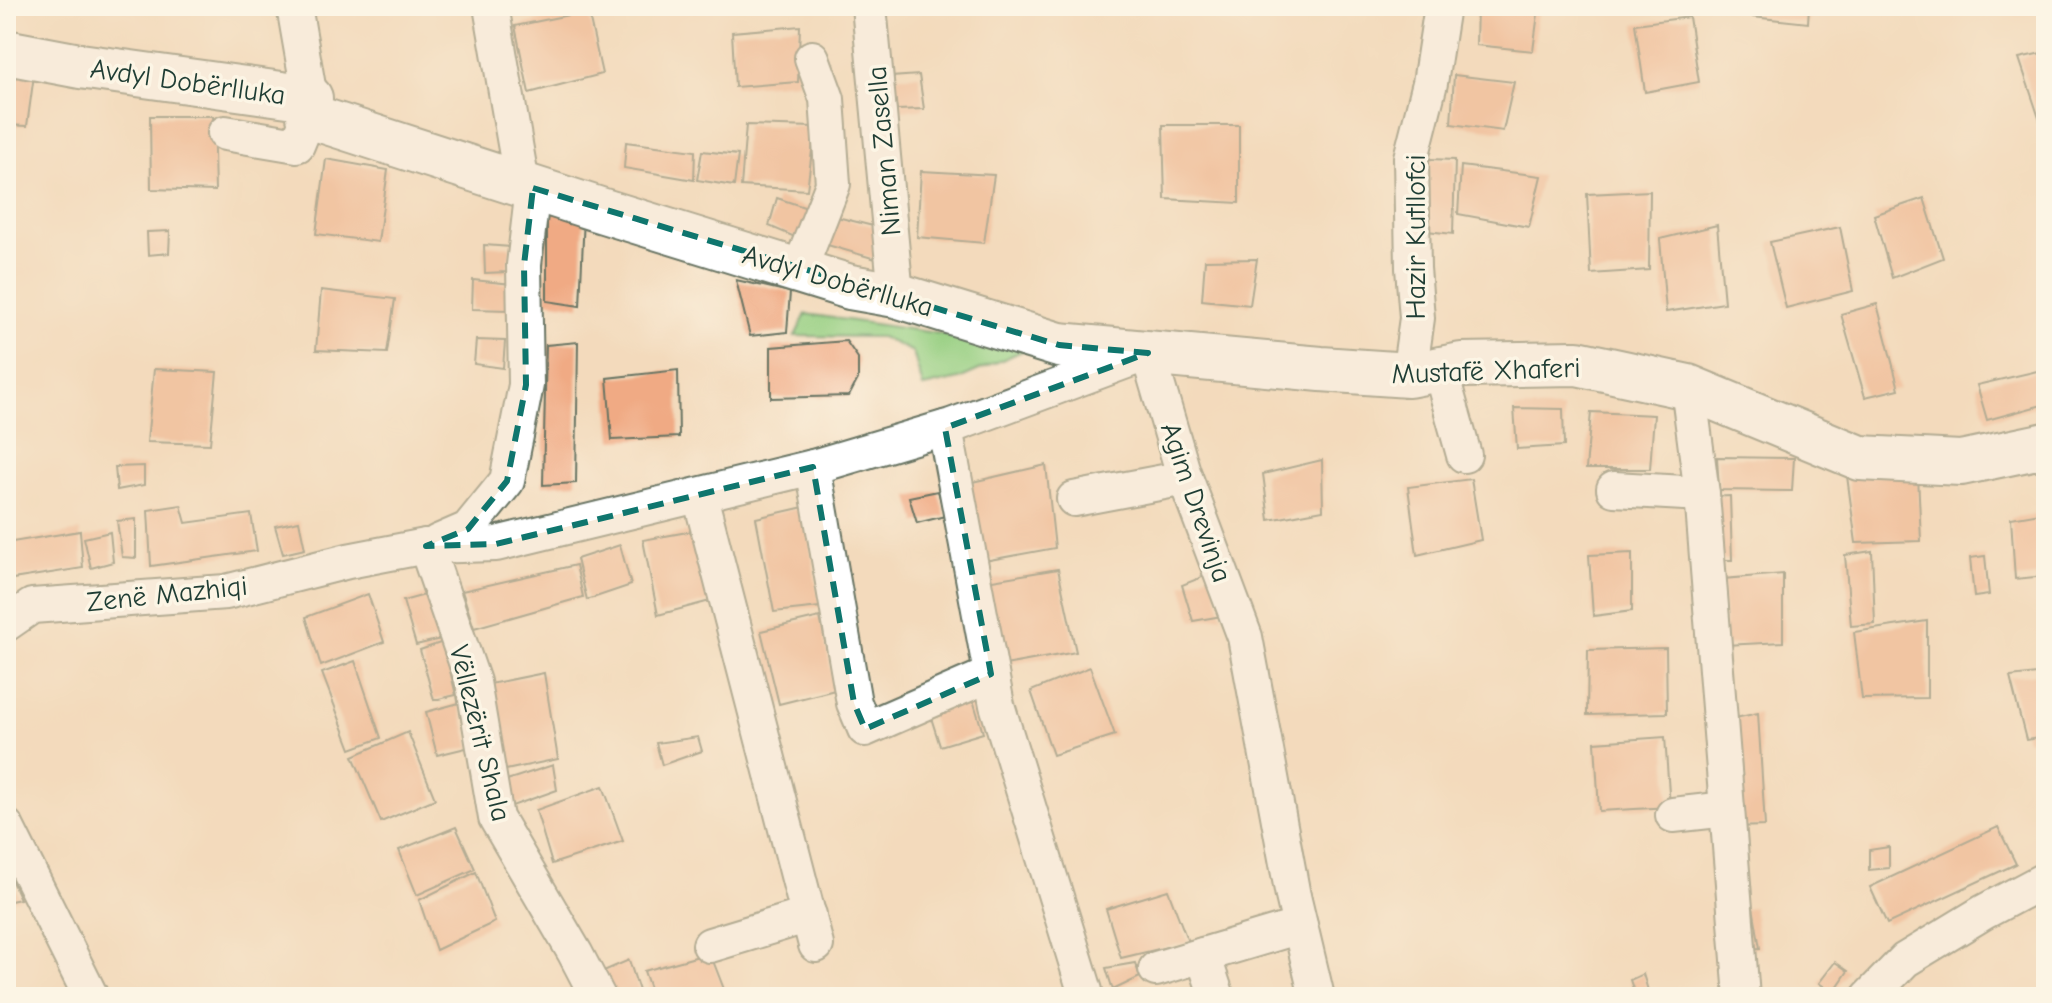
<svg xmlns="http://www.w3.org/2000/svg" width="2052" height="1003" viewBox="0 0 2052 1003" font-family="'Comic Neue',sans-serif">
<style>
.green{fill:#97cf82;stroke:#5b865b;stroke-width:2}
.building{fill:#f0aa84}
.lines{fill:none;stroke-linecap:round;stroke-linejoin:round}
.street-casing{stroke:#697464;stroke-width:38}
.secondary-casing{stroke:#697464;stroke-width:48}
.street{stroke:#fff;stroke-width:34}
.secondary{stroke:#fff;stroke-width:44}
.marked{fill:none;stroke:#0f766e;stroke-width:6;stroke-dasharray:16 10;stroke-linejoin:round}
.labels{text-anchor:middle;stroke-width:7;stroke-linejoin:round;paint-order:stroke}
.street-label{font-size:28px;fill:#1f3d34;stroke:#fcf5e5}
</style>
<rect width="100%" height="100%" fill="#fcf5e5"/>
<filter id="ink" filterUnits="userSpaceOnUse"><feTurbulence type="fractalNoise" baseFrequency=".0125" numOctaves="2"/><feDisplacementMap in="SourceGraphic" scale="16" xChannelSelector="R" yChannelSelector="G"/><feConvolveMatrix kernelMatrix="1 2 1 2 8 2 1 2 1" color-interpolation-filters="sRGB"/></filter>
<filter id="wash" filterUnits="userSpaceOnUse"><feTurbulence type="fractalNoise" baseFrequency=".006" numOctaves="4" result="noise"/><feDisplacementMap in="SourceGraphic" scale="32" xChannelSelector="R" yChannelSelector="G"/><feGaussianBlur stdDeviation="1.8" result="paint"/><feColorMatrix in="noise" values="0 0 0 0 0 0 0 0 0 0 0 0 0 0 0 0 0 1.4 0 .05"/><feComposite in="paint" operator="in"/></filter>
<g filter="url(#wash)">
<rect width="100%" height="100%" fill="#f3dabc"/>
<!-- green -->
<polygon class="green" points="806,314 1031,347 959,379 923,387 913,352 881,337 795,336"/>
<g id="blocks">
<!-- building -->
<g class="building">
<polygon points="1477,6 1539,6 1533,51 1476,45"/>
<polygon points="1754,6 1809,6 1808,23 1753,17"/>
<polygon points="588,11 602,74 529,93 515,26"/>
<polygon points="1689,17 1699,82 1645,92 1635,24"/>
<polygon points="800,26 798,82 735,87 732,32"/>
<polygon points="2046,52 2046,122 2041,124 2019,58"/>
<polygon points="6,72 34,75 27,126 6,125"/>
<polygon points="919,75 924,109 897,110 891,77"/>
<polygon points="1454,75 1514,82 1503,131 1451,124"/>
<polygon points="150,116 213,116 215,191 151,189"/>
<polygon points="746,125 815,127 807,190 741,186"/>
<polygon points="1163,125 1239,125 1239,203 1165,199"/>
<polygon points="626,142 695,151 694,180 624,168"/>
<polygon points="702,151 738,155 734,186 697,180"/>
<polygon points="326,159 388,170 378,242 316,234"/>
<polygon points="1429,159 1455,160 1453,234 1427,231"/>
<polygon points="1461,166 1541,176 1529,227 1458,214"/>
<polygon points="921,171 994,175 984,243 917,237"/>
<polygon points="1650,191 1649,270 1591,274 1587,194"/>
<polygon points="777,198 813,210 804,241 769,226"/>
<polygon points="1924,198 1943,258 1892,278 1874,215"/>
<polygon points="547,209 584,216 580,306 547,301"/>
<polygon points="829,215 885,229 879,260 824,244"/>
<polygon points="1717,225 1724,303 1666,312 1660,239"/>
<polygon points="1840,227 1853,291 1786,308 1770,242"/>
<polygon points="170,231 169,253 148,255 147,232"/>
<polygon points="6,232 14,232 8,273 6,273"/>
<polygon points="484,245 511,247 507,272 485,273"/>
<polygon points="1257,259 1250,305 1202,300 1205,260"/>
<polygon points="473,280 512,284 509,310 472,309"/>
<polygon points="736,280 790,292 787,332 750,336"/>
<polygon points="321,290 395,299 387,353 316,350"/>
<polygon points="1877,304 1899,389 1865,397 1841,314"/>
<polygon points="476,340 505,341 503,368 474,364"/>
<polygon points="846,341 858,358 858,379 849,396 771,398 771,347"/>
<polygon points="578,342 576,483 543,485 546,345"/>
<polygon points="154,369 217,372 210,444 147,442"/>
<polygon points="2046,369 2046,404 1987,420 1977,385"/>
<polygon points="678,370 679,437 612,440 607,378"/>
<polygon points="1514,408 1563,409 1564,446 1517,449"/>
<polygon points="1591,412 1654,415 1650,469 1586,469"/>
<polygon points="1717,457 1794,458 1792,491 1719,490"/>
<polygon points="1322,460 1323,510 1269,520 1263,474"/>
<polygon points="1046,465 1055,548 984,561 968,483"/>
<polygon points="144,466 144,485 117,490 115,467"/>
<polygon points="1918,475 1921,541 1856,543 1847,476"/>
<polygon points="1471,479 1481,540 1417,555 1408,487"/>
<polygon points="938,491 945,516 917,523 909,497"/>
<polygon points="1730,496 1732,560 1710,560 1708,497"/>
<polygon points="181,505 186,523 251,514 257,551 151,566 148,510"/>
<polygon points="804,507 820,607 774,612 756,518"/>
<polygon points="2046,512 2046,576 2015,579 2011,518"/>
<polygon points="136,519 136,558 122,557 117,521"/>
<polygon points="299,521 305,549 283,554 275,526"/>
<polygon points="80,531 83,568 6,580 6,543"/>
<polygon points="693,531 710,601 658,615 643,540"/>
<polygon points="110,532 113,562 91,568 84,538"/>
<polygon points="620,545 631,585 587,600 577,559"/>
<polygon points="1872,551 1875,624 1851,626 1845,555"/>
<polygon points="1632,553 1632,611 1593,616 1589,555"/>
<polygon points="1985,556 1989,595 1974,597 1970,558"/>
<polygon points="576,565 583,597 474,628 462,591"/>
<polygon points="1058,569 1076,652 1005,665 986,581"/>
<polygon points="1212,573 1222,616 1193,621 1182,585"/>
<polygon points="1783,574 1783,642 1725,645 1723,579"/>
<polygon points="432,593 445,638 416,645 403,601"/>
<polygon points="368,594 384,642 321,666 306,617"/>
<polygon points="820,617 835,690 779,704 761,631"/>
<polygon points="1927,621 1927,698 1862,699 1854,632"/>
<polygon points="443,642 456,695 434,700 420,650"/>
<polygon points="1666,648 1667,713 1587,715 1588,650"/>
<polygon points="355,661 381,738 351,749 322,673"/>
<polygon points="1090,667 1115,735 1053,755 1031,691"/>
<polygon points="544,673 558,759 501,771 480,686"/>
<polygon points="2046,673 2046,737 2026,740 2010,677"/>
<polygon points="971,693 983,733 940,746 928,708"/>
<polygon points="459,703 470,747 437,755 426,712"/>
<polygon points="1758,713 1765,826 1733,827 1731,719"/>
<polygon points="408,732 435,799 381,822 353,756"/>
<polygon points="698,737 702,751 662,765 656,743"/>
<polygon points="1665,737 1670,807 1599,811 1595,742"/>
<polygon points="553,765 557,790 512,806 507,780"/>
<polygon points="603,786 623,841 552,864 536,810"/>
<polygon points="456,827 475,869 417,895 399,850"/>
<polygon points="1998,827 2016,864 1887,924 1870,887"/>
<polygon points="1889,847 1889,868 1869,870 1869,850"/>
<polygon points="6,868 20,899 6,902"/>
<polygon points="476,872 495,922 436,950 419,900"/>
<polygon points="1168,890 1188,942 1121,958 1106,909"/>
<polygon points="1753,907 1760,948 1750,949 1743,910"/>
<polygon points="710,953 727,997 653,997 644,971"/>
<polygon points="629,960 641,997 610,997 599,973"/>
<polygon points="1835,962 1848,971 1833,993 1819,983"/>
<polygon points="1135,963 1140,977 1113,990 1106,968"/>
<polygon points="1643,974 1650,997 1636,997 1630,980"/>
</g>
</g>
</g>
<g filter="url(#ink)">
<use href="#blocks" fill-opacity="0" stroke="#697464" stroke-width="2"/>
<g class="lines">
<!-- street casing -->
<g class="street-casing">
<g id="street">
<polyline points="294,6 310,98"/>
<polyline points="491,6 522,184"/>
<polyline points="869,6 896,295"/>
<polyline points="225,133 297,145 309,116"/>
<polyline points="799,271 833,184 827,99 812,58"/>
<polyline points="1440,369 1464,455"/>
<polyline points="1409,375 1417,318 1413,268 1411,158 1430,83 1442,6"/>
<polyline points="1688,387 1702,494 1742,997"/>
<polyline points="945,428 997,705 1085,991"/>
<polyline points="813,467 854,703 865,729 991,674"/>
<polyline points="1614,489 1702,494"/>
<polyline points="700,496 816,945"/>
<polyline points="1074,499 1185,478"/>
<polyline points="438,542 468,529 507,481 526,385 524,265 533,188"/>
<polyline points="426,546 473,682 496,818 575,953 598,997"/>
<polyline points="6,624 32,606 226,592 348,561 426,546 496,544 813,467 951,426 1148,353 1183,472 1245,637 1293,896 1317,997"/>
<polyline points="1673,815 1727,809"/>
<polyline points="6,826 91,997"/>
<polyline points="710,945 809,915"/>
<polyline points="1203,955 1217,997"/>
<polyline points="1156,969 1300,926"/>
<polyline points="1869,997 1905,960 1984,912 2046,879"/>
</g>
</g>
<!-- secondary casing -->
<g class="secondary-casing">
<polyline id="secondary" points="6,52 80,66 310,98 309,116 597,209 850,287 896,295 1059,345 1321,369 1409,375 1461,365 1577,363 1688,387 1860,458 1961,463 2046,445"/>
</g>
<!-- street -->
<use href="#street" class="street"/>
<!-- secondary -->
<use href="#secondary" class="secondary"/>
</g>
</g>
<!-- marked area -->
<path d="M0 0H2052V1003H0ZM533 188 1059 345 1148 353 945 428 991 674 865 729 854 703 813 467 496 544 426 546 468 529 507 481 526 385 524 265Z" fill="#f3dabc" fill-opacity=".55" fill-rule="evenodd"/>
<path class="marked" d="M533 188 1059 345 1148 353 945 428 991 674 865 729 854 703 813 467 496 544 426 546 468 529 507 481 526 385 524 265Z"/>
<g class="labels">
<!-- street labels -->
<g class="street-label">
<text transform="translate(188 81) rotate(8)" y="10">Avdyl Dobërlluka</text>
<text transform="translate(883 151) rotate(-95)" y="10">Niman Zasella</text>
<text transform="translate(1415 237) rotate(-90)" y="10">Hazir Kutllofci</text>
<text transform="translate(838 280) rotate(16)" y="10">Avdyl Dobërlluka</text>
<text transform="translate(1486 370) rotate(-2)" y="10">Mustafë Xhaferi</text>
<text transform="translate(1197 502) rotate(71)" y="10">Agim Drevinja</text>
<text transform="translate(167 593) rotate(-6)" y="10">Zenë Mazhiqi</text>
<text transform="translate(481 733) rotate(76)" y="10">Vëllezërit Shala</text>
</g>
</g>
<!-- margin -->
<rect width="2052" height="1003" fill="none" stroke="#fcf5e5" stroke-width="32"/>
</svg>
